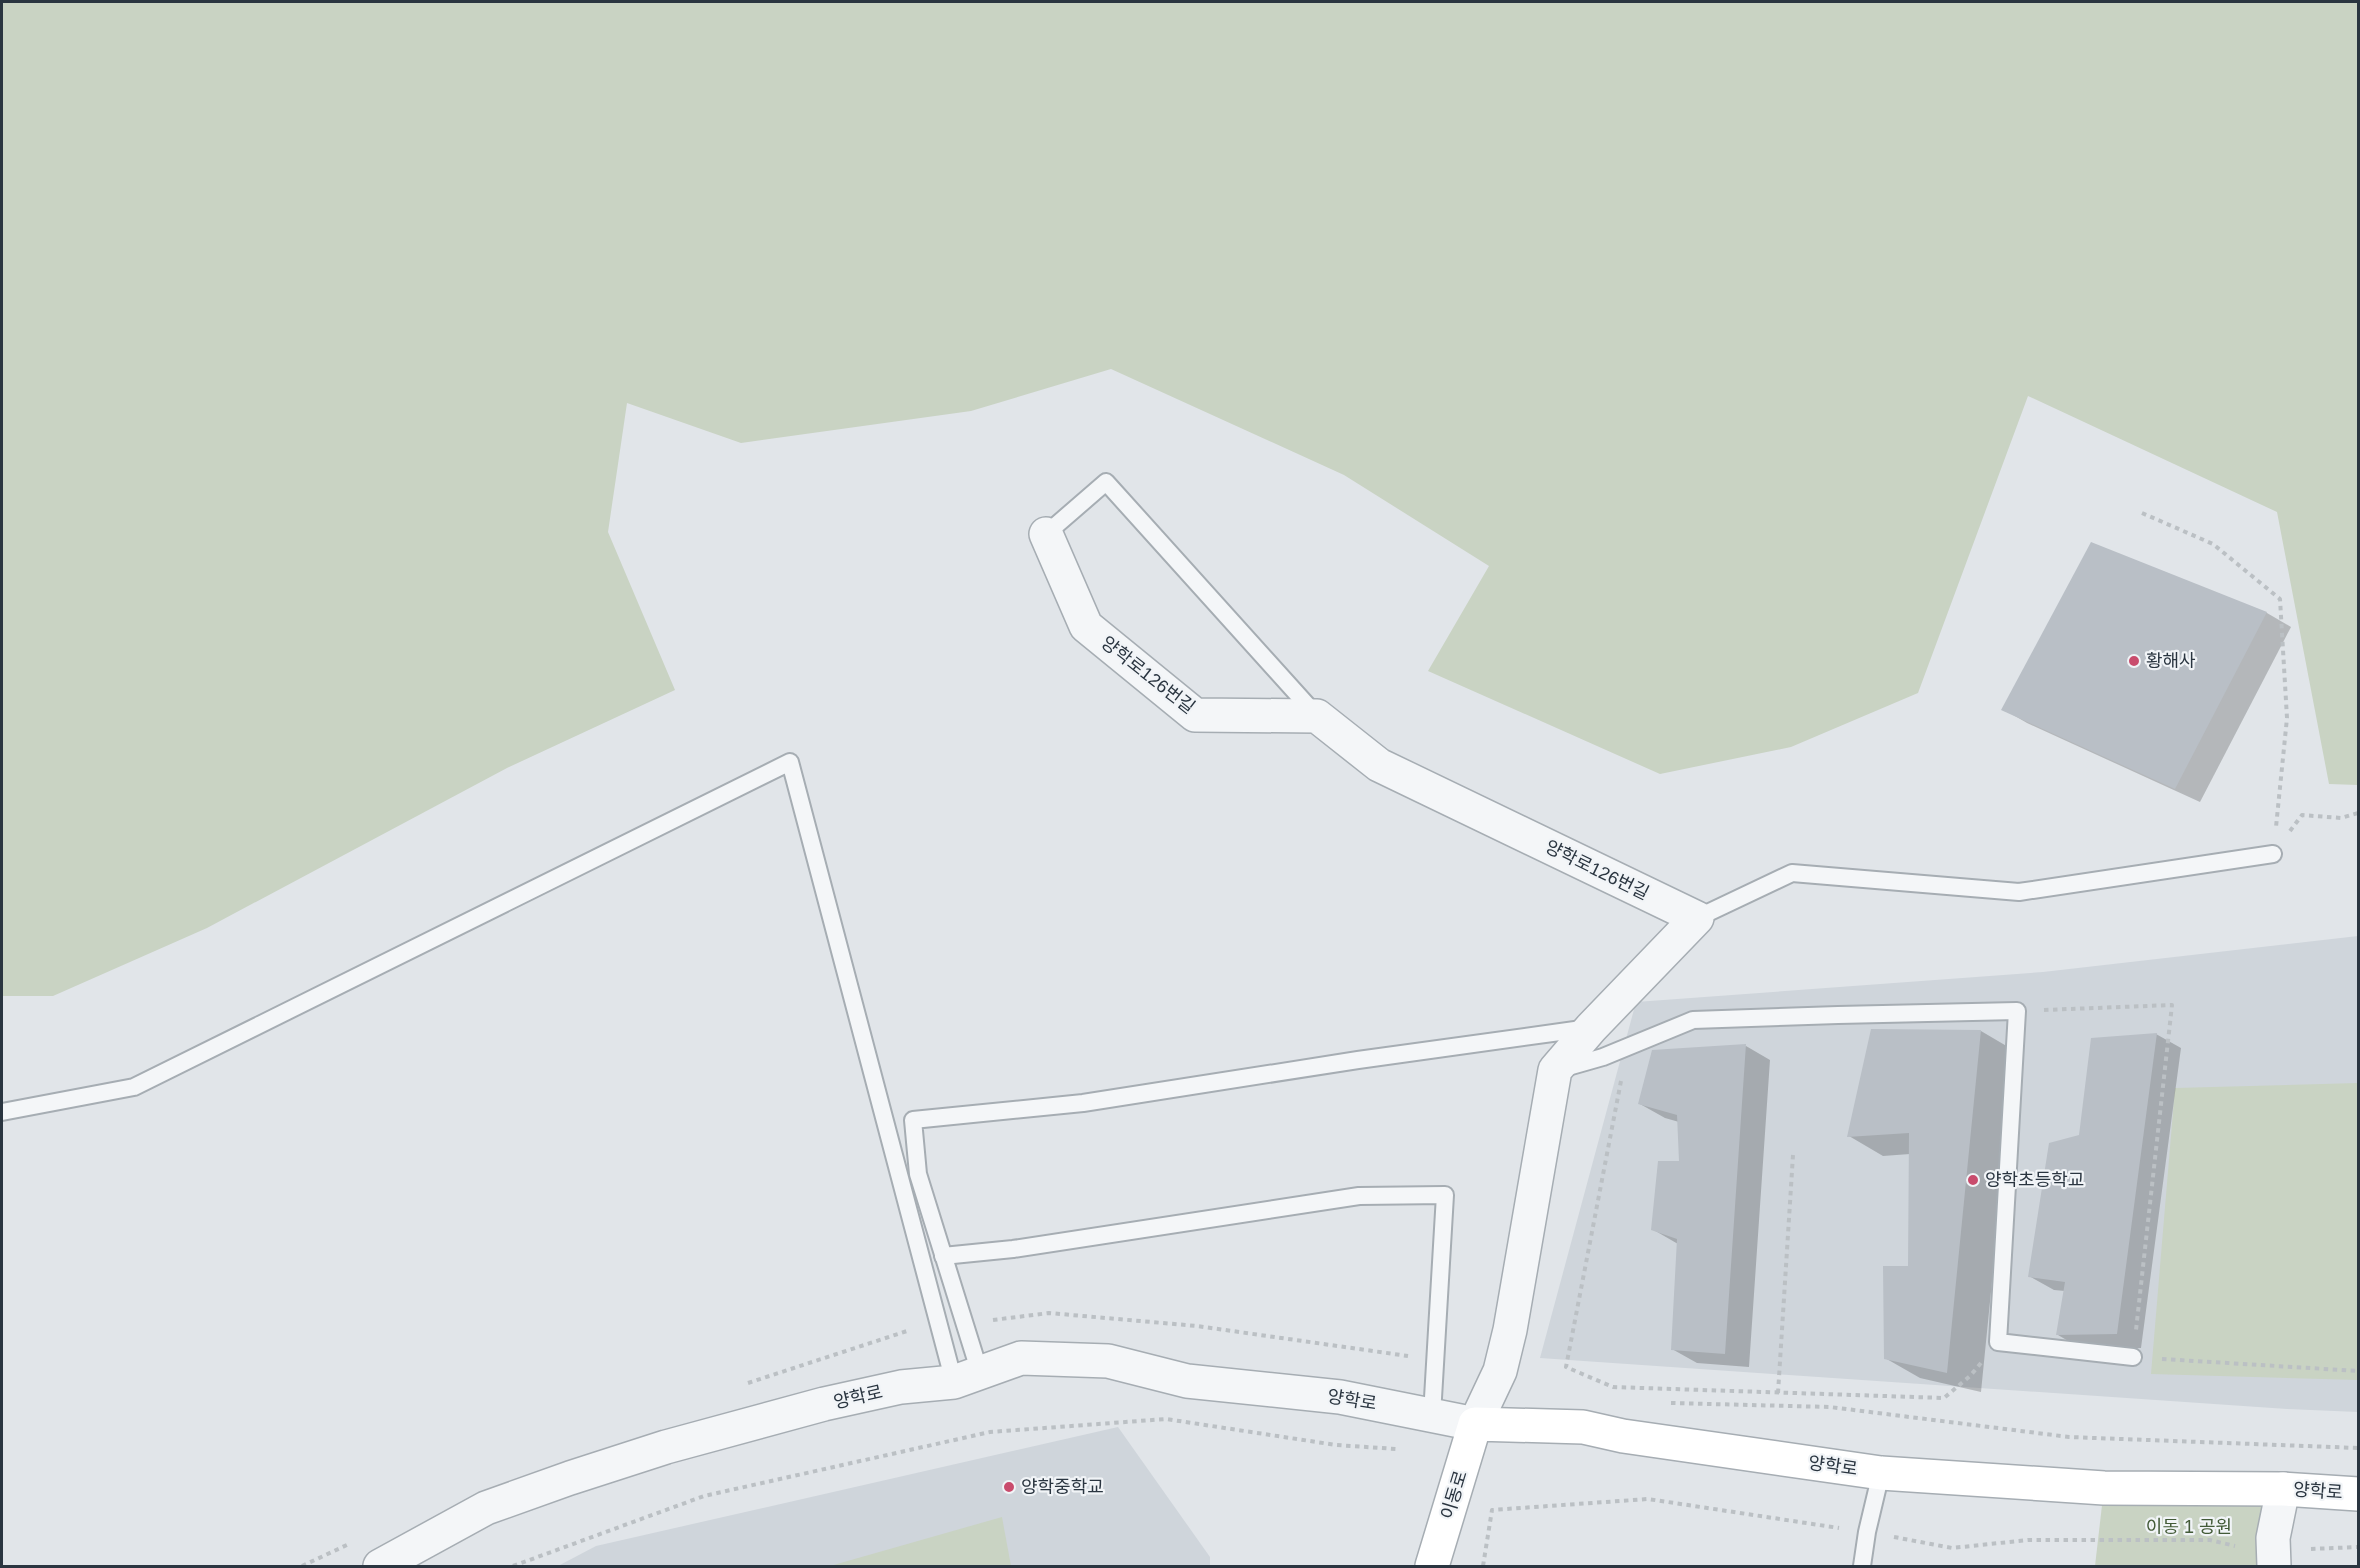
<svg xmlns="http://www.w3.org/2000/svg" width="2360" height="1568" viewBox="0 0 2360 1568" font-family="Arial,'Noto Sans KR',sans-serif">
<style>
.built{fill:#cfd5db}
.green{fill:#c9d3c3}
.shadow{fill:#0003}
.building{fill:#b9bfc6}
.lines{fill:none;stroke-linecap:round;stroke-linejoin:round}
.lane-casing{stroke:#a6adb3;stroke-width:20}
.street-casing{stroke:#a6adb3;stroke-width:36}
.secondary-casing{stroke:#a6adb3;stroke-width:36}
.path{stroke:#bbc0c4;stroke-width:4;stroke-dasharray:4.5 4.5;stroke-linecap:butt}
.lane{stroke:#f4f6f8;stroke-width:16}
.street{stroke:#f4f6f8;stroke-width:33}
.secondary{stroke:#fff;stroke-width:33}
.poi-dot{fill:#c94c6d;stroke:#f1f4f7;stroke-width:2}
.labels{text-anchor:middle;stroke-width:4.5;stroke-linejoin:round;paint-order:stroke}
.poi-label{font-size:18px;fill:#2a3540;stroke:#f1f4f7;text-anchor:start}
.street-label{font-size:18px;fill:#2a3540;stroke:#f1f4f7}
.park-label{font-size:18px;fill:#435b38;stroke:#f1f4f7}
</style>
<rect width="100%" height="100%" fill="#e1e5e9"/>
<!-- built -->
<g class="built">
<polygon points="2358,936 2358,1412 2287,1409 1540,1358 1636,1002 2043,972"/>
<polygon points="1118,1427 1210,1557 1210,1566 558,1566 596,1546"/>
</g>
<!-- green -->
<g class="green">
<polygon points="2,2 2358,2 2358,785 2329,784 2277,512 2028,396 1918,693 1791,747 1660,774 1428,671 1489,566 1344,475 1111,369 971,411 741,443 627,403 608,532 675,690 507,768 207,928 53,996 2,996"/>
<polygon points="2358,1083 2358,1380 2151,1374 2175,1088"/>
<polygon points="2104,1488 2283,1489 2280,1566 2095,1566"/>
<polygon points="1002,1517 1011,1566 830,1566"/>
</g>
<!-- shadow -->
<g class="shadow">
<polygon points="2092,544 2267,613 2291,627 2200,802 2027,723 2003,709"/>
<polygon points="1981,1031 2015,1051 1981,1392 1920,1378 1885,1358 1909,1267 1910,1154 1883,1156 1849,1136"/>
<polygon points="2156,1034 2181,1048 2141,1348 2082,1349 2058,1335 2065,1291 2054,1290 2029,1276 2081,1137"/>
<polygon points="1746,1046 1770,1060 1749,1367 1697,1363 1672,1349 1678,1244 1652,1229 1680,1163 1679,1122 1665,1118 1640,1104"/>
</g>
<!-- building -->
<g class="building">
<polygon points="2091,542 2267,612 2175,789 2001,710"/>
<polygon points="1871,1029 1981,1030 1947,1373 1884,1359 1883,1266 1908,1266 1909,1133 1847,1137"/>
<polygon points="2157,1033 2117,1334 2056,1335 2065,1282 2028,1277 2049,1143 2079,1135 2091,1038"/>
<polygon points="1746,1044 1725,1354 1671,1350 1677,1239 1651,1230 1658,1161 1679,1161 1677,1115 1638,1104 1652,1050"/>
</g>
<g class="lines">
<!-- lane casing -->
<g class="lane-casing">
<g id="lane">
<polyline points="1046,534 1106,482 1317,716"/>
<polyline points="1697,918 1792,873 2019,892 2273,854"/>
<polyline points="1561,1069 1603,1057 1693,1020 1838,1015 2017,1011 1998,1342 2133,1357"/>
<polyline points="2,1112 134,1087 790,762 954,1382"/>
<polyline points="943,1256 1013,1249 1359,1196 1445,1195 1432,1415"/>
<polyline points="980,1373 918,1174 913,1120 1083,1103 1358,1060 1589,1028"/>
<polyline points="1862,1566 1867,1532 1881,1473"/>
</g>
</g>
<!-- street casing -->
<g class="street-casing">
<g id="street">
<polyline points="380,1566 486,1508 570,1478 666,1447 824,1404 901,1387 954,1382 1021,1358 1108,1361 1187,1381 1340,1397 1475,1424 1500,1371 1510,1330 1555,1070 1591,1028 1697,918 1379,765 1317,716 1195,715 1086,626 1046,534"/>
<polyline points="2274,1566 2273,1538 2283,1489"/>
</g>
</g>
<!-- secondary casing -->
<g class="secondary-casing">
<polyline id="secondary" points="1432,1566 1475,1424 1583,1427 1623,1436 1881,1473 2104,1488 2283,1489 2358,1494"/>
</g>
<!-- path -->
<g class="path">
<polyline points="2142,513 2213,544 2280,599 2287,718 2276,827"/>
<polyline points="2290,831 2302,815 2341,818 2358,813"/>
<polyline points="2044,1010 2172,1005 2136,1330"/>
<polyline points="1621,1081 1566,1367 1613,1387 1944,1398 1970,1376 1981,1363"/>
<polyline points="993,1320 1049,1313 1197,1326 1408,1356"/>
<polyline points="2162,1359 2358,1371"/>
<polyline points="748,1383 907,1331"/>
<polyline points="1778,1393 1793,1155"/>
<polyline points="1671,1403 1830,1407 2069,1437 2358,1448"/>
<polyline points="1894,1537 1952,1548 2028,1540 2210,1540 2235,1546"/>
<polyline points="2311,1549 2358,1547"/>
<polyline points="302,1566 349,1544"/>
<polyline points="513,1566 704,1496 990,1432 1166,1419 1336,1445 1396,1449"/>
<polyline points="1483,1566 1492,1510 1648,1499 1839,1528"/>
</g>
<!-- lane -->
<use href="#lane" class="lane"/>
<!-- street -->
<use href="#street" class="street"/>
<!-- secondary -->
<use href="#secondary" class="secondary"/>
</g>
<!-- markers -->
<g class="poi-dot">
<circle cx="2134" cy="661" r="6"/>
<circle cx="1973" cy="1180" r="6"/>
<circle cx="1009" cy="1487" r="6"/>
</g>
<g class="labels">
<!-- poi labels -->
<g class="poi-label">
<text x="2146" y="667">황해사</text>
<text x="1985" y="1186">양학초등학교</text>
<text x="1021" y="1493">양학중학교</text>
</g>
<!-- street labels -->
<g class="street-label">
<text transform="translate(1148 675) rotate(38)" y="6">양학로126번길</text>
<text transform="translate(1597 870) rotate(26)" y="6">양학로126번길</text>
<text transform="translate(858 1397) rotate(-13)" y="6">양학로</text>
<text transform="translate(1352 1400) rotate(9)" y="6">양학로</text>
<text transform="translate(1833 1466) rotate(8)" y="6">양학로</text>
<text transform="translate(2318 1491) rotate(4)" y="6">양학로</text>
<text transform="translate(1454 1495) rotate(-73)" y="6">이동로</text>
</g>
<!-- park labels -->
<g class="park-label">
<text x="2189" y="1533">이동 1 공원</text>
</g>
</g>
<!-- border -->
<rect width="2360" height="1568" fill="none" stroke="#2a3540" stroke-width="6"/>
</svg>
